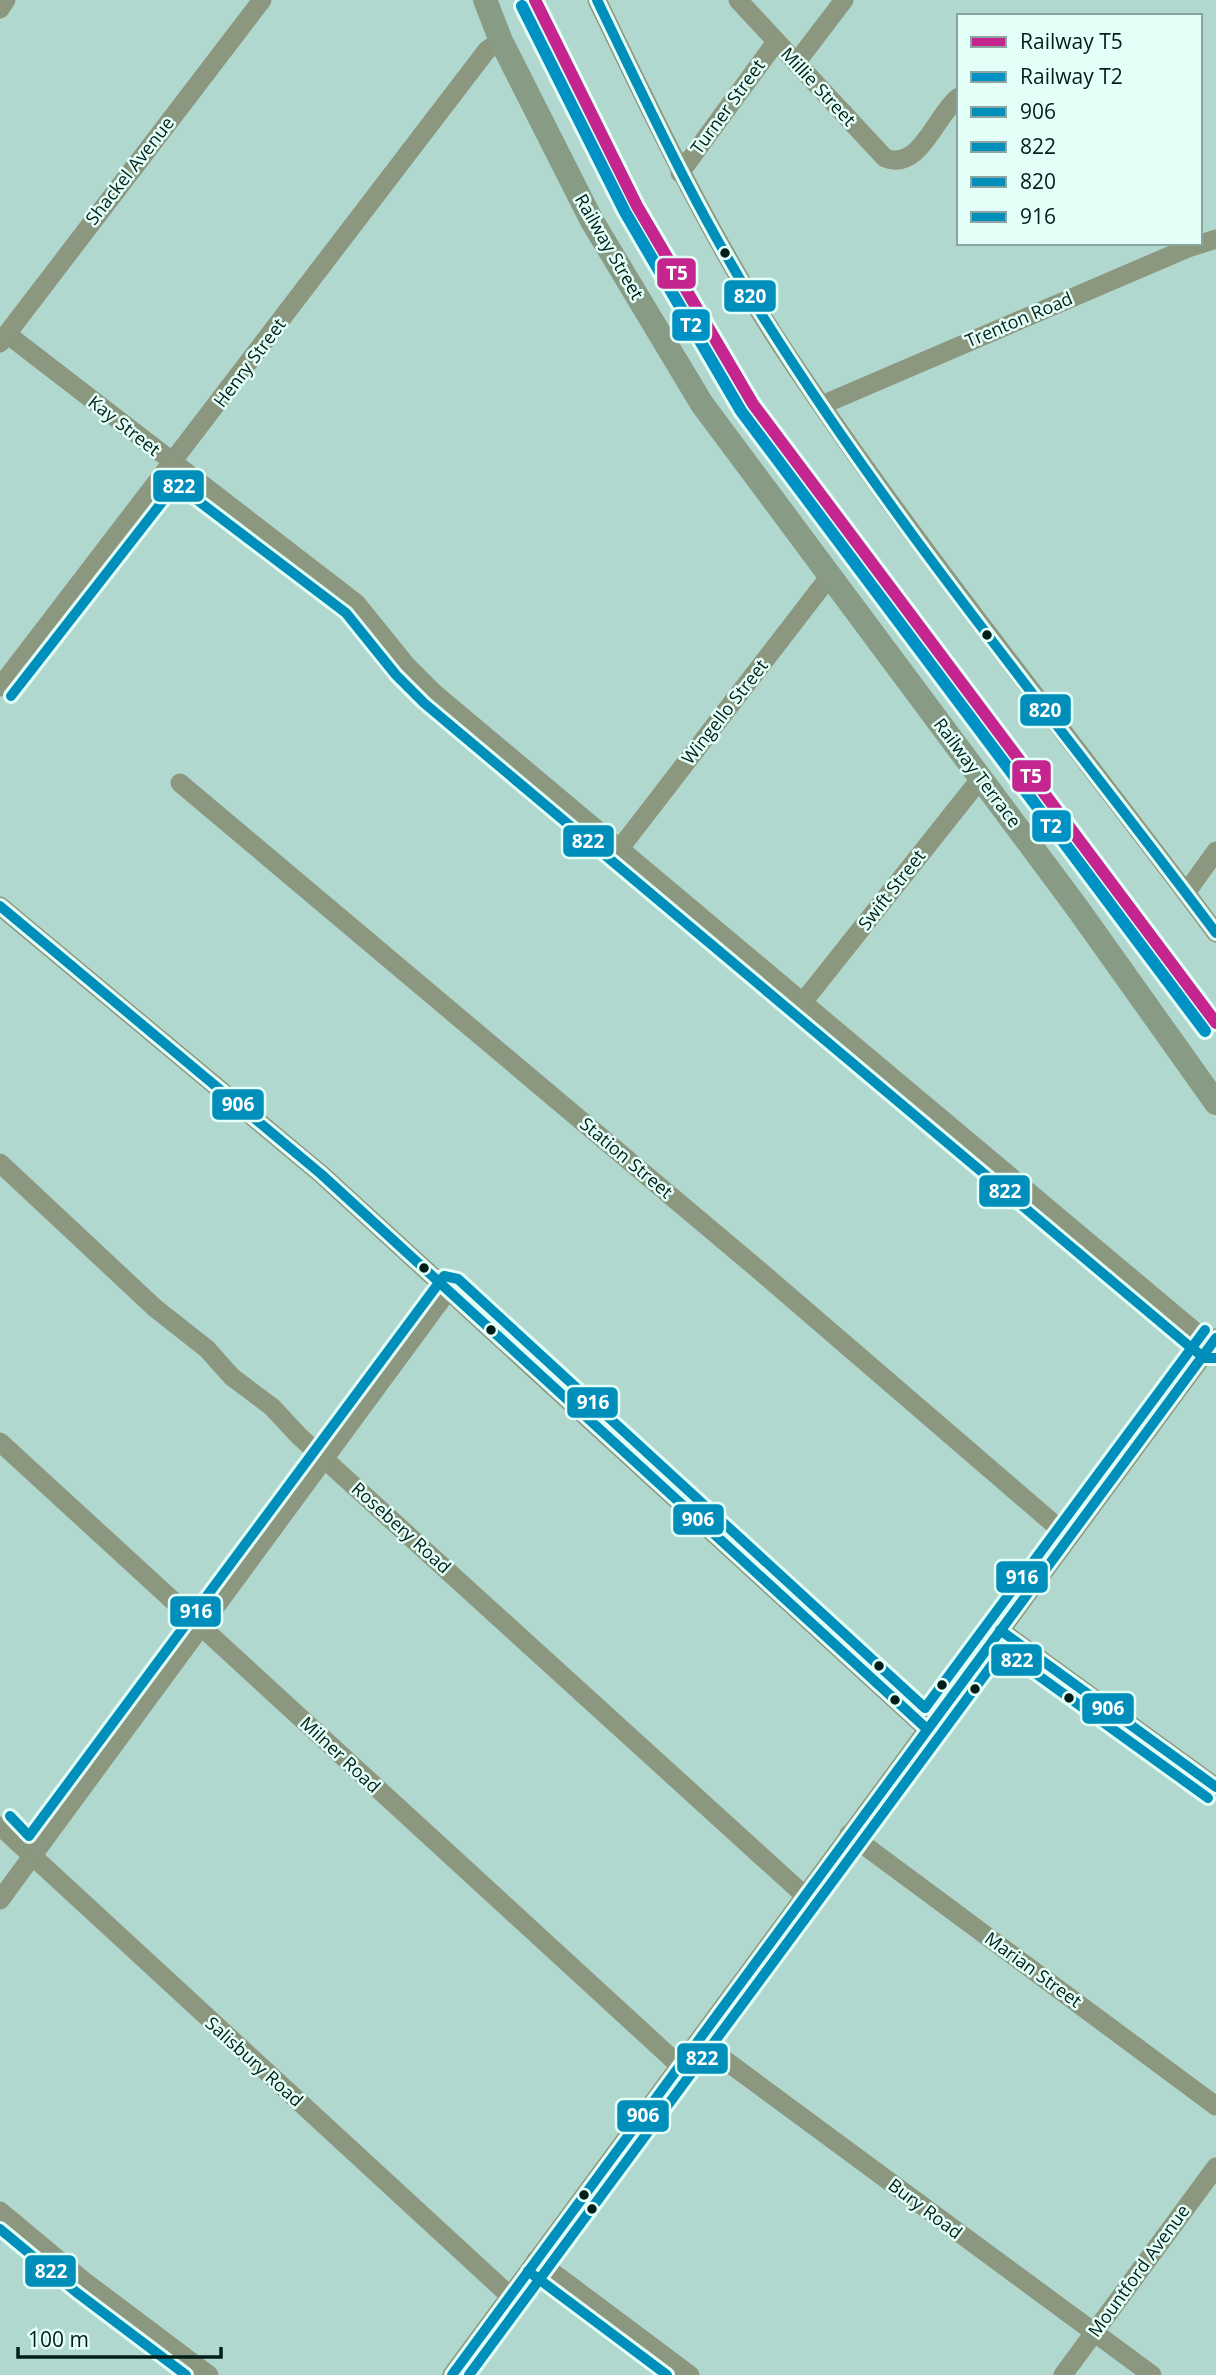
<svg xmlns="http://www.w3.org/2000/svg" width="1216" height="2375" viewBox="0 0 1216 2375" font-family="'Open Sans',sans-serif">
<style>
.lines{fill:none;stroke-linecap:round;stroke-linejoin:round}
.minor{stroke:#8c977f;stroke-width:19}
.major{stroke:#889b85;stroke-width:24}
.bus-1-casing{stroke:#e4fff8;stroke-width:16}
.bus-2-casing{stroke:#e4fff8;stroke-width:16}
.bus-3-casing{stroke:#e4fff8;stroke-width:16}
.bus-4-casing{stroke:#e4fff8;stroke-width:16}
.bus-1{stroke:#008fba;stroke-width:10}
.bus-2{stroke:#008fba;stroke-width:10}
.bus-3{stroke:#008fba;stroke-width:10}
.bus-4{stroke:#008fba;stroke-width:10}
.rail-1-casing{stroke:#e4fff8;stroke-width:18}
.rail-2-casing{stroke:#e4fff8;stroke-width:18}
.rail-1{stroke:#c4258f;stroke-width:12}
.rail-2{stroke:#0092c4;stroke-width:12}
.bus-dot{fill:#021e19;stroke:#e4fff8;stroke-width:2.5}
.labels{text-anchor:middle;stroke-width:5;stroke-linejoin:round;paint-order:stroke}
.street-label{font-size:18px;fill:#021e19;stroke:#e4fff8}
.line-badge{stroke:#e4fff8;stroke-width:2.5}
.badge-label{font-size:19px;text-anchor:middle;font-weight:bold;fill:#fff}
</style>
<rect width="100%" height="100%" fill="#b1d8cf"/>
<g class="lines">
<!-- minor -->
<g class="minor">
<path d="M597 0C657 124 715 248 792 362 924 559 1075 743 1216 933"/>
<path d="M738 0 885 158C920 172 936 114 959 97"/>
<polyline points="0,9 6,0"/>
<polyline points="796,63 844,0"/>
<polyline points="680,173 776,42"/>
<polyline points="7,334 356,603 407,666 433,692 1211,1345"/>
<polyline points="0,343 262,0"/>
<polyline points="822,405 1188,248 1216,239"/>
<polyline points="0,687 487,50 501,41"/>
<polyline points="180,783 760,1271 1069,1537"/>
<polyline points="621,847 829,577"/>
<polyline points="1186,893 1216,851"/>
<polyline points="0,906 321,1174 927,1729"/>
<polyline points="803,1002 981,778"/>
<polyline points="0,1163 155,1308 207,1349 232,1377 272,1407 299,1436 803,1894"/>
<polyline points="0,1442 680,2066"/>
<polyline points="1000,1630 1216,1787"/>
<polyline points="0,1826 510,2296"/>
<polyline points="849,1834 1216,2106"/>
<polyline points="0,1900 449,1289"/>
<polyline points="699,2041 1152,2375"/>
<polyline points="0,2211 84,2281 209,2375"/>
<polyline points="536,2260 690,2375"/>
<polyline points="452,2375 1216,1338"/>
<polyline points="1063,2375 1216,2167"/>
</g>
<!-- major -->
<polyline class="major" points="485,0 501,41 592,221 702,404 1078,909 1216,1103"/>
<!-- bus-1 casing -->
<g class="bus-1-casing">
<g id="bus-1">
<polyline points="0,906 321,1174 927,1729"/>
<polyline points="1000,1630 1216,1787"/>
<polyline points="452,2375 1216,1338"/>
</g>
</g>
<!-- bus-2 casing -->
<g class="bus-2-casing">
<g id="bus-2">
<polyline points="11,696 176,484 346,613 396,675 424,703 1189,1346 1205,1358 1216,1358"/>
<polyline points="0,2229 76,2292 186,2375"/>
<polyline points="528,2271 667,2375"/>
<polyline points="469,2375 1003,1650 1208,1798"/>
</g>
</g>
<!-- bus-3 casing -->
<g class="bus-3-casing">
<path id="bus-3" d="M597 0C649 108 700 218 765 320 900 534 1064 730 1216 933"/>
</g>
<!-- bus-4 casing -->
<g class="bus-4-casing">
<polyline id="bus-4" points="10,1816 29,1836 444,1276 458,1279 925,1708 1205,1330"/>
</g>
<!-- bus-1 -->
<use href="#bus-1" class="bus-1"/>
<!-- bus-2 -->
<use href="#bus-2" class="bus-2"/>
<!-- bus-3 -->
<use href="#bus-3" class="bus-3"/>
<!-- bus-4 -->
<use href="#bus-4" class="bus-4"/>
<!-- rail-1 casing -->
<g class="rail-1-casing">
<polyline id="rail-1" points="535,0 637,206 753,404 1216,1023"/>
</g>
<!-- rail-2 casing -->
<g class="rail-2-casing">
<polyline id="rail-2" points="522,6 625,212 741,411 1205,1031"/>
</g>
<!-- rail-1 -->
<use href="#rail-1" class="rail-1"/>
<!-- rail-2 -->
<use href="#rail-2" class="rail-2"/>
</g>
<!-- markers -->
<g class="bus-dot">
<circle cx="725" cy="253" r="6"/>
<circle cx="987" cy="635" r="6"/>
<circle cx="424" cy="1268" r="6"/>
<circle cx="491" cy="1330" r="6"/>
<circle cx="879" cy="1666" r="6"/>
<circle cx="942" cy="1685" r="6"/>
<circle cx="975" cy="1689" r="6"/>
<circle cx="1069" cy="1698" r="6"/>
<circle cx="895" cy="1700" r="6"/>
<circle cx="584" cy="2195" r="6"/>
<circle cx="592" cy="2209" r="6"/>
</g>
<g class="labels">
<!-- street labels -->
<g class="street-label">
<text transform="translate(818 87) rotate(47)" y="6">Millie Street</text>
<text transform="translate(728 107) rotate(-54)" y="6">Turner Street</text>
<text transform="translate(130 171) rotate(-52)" y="6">Shackel Avenue</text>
<text transform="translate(609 247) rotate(60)" y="6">Railway Street</text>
<text transform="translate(1019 320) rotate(-23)" y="6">Trenton Road</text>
<text transform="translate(250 363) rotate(-53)" y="6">Henry Street</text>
<text transform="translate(124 426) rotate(38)" y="6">Kay Street</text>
<text transform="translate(725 712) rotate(-52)" y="6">Wingello Street</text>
<text transform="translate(977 773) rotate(53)" y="6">Railway Terrace</text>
<text transform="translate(892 890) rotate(-52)" y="6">Swift Street</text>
<text transform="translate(626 1158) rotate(40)" y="6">Station Street</text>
<text transform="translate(401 1528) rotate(42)" y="6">Rosebery Road</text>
<text transform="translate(340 1755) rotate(43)" y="6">Milner Road</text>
<text transform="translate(1033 1970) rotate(36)" y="6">Marian Street</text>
<text transform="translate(254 2062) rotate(42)" y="6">Salisbury Road</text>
<text transform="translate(925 2209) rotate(37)" y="6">Bury Road</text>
<text transform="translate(1139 2271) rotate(-54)" y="6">Mountford Avenue</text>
</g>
</g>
<g class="line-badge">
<rect x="656" y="257" width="41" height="33" rx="7" fill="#c4258f"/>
<rect x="723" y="279" width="54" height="34" rx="7" fill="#008fba"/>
<rect x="671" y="308" width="40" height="34" rx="7" fill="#0092c4"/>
<rect x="152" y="469" width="53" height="34" rx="7" fill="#008fba"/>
<rect x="1019" y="693" width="53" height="34" rx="7" fill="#008fba"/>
<rect x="1011" y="759" width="41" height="34" rx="7" fill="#c4258f"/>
<rect x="1031" y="809" width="41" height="34" rx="7" fill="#0092c4"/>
<rect x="562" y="824" width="53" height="34" rx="7" fill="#008fba"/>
<rect x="211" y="1088" width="54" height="33" rx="7" fill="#008fba"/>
<rect x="978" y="1174" width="53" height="34" rx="7" fill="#008fba"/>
<rect x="566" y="1386" width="53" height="33" rx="7" fill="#008fba"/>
<rect x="672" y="1503" width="53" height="33" rx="7" fill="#008fba"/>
<rect x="995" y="1560" width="54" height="34" rx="7" fill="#008fba"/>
<rect x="169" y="1595" width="53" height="33" rx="7" fill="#008fba"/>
<rect x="990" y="1643" width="53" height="34" rx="7" fill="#008fba"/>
<rect x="1081" y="1692" width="54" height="33" rx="7" fill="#008fba"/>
<rect x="676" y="2042" width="53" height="33" rx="7" fill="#008fba"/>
<rect x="616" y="2099" width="54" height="34" rx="7" fill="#008fba"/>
<rect x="24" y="2254" width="53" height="34" rx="7" fill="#008fba"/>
</g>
<g class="badge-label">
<text x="677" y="280">T5</text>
<text x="750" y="303">820</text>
<text x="691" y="332">T2</text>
<text x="179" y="493">822</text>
<text x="1045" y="717">820</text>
<text x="1031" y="783">T5</text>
<text x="1051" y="833">T2</text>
<text x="588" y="848">822</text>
<text x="238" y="1111">906</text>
<text x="1005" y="1198">822</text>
<text x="593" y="1409">916</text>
<text x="698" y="1526">906</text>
<text x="1022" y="1584">916</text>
<text x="196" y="1618">916</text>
<text x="1017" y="1667">822</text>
<text x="1108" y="1715">906</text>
<text x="702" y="2065">822</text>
<text x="643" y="2122">906</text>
<text x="51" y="2278">822</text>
</g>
<!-- legend -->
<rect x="957" y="14" width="245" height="231" fill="#e4fff8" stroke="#8aa59f" stroke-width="2"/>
<rect x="971" y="37" width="35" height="10" fill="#c4258f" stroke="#8aa59f" stroke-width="2"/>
<text x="1020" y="49" font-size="21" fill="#021e19">Railway T5</text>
<rect x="971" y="72" width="35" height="10" fill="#0092c4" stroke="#8aa59f" stroke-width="2"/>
<text x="1020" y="84" font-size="21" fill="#021e19">Railway T2</text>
<rect x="971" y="107" width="35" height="10" fill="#008fba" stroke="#8aa59f" stroke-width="2"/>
<text x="1020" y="119" font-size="21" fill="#021e19">906</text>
<rect x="971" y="142" width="35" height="10" fill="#008fba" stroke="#8aa59f" stroke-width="2"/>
<text x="1020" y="154" font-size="21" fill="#021e19">822</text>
<rect x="971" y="177" width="35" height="10" fill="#008fba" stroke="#8aa59f" stroke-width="2"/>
<text x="1020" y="189" font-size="21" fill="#021e19">820</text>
<rect x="971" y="212" width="35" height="10" fill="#008fba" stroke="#8aa59f" stroke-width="2"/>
<text x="1020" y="224" font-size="21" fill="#021e19">916</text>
<!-- scale -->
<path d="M18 2347v10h203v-10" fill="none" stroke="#021e19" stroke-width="3.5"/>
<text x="28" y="2347" font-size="21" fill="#021e19" stroke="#e4fff8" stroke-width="5" paint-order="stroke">100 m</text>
</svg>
